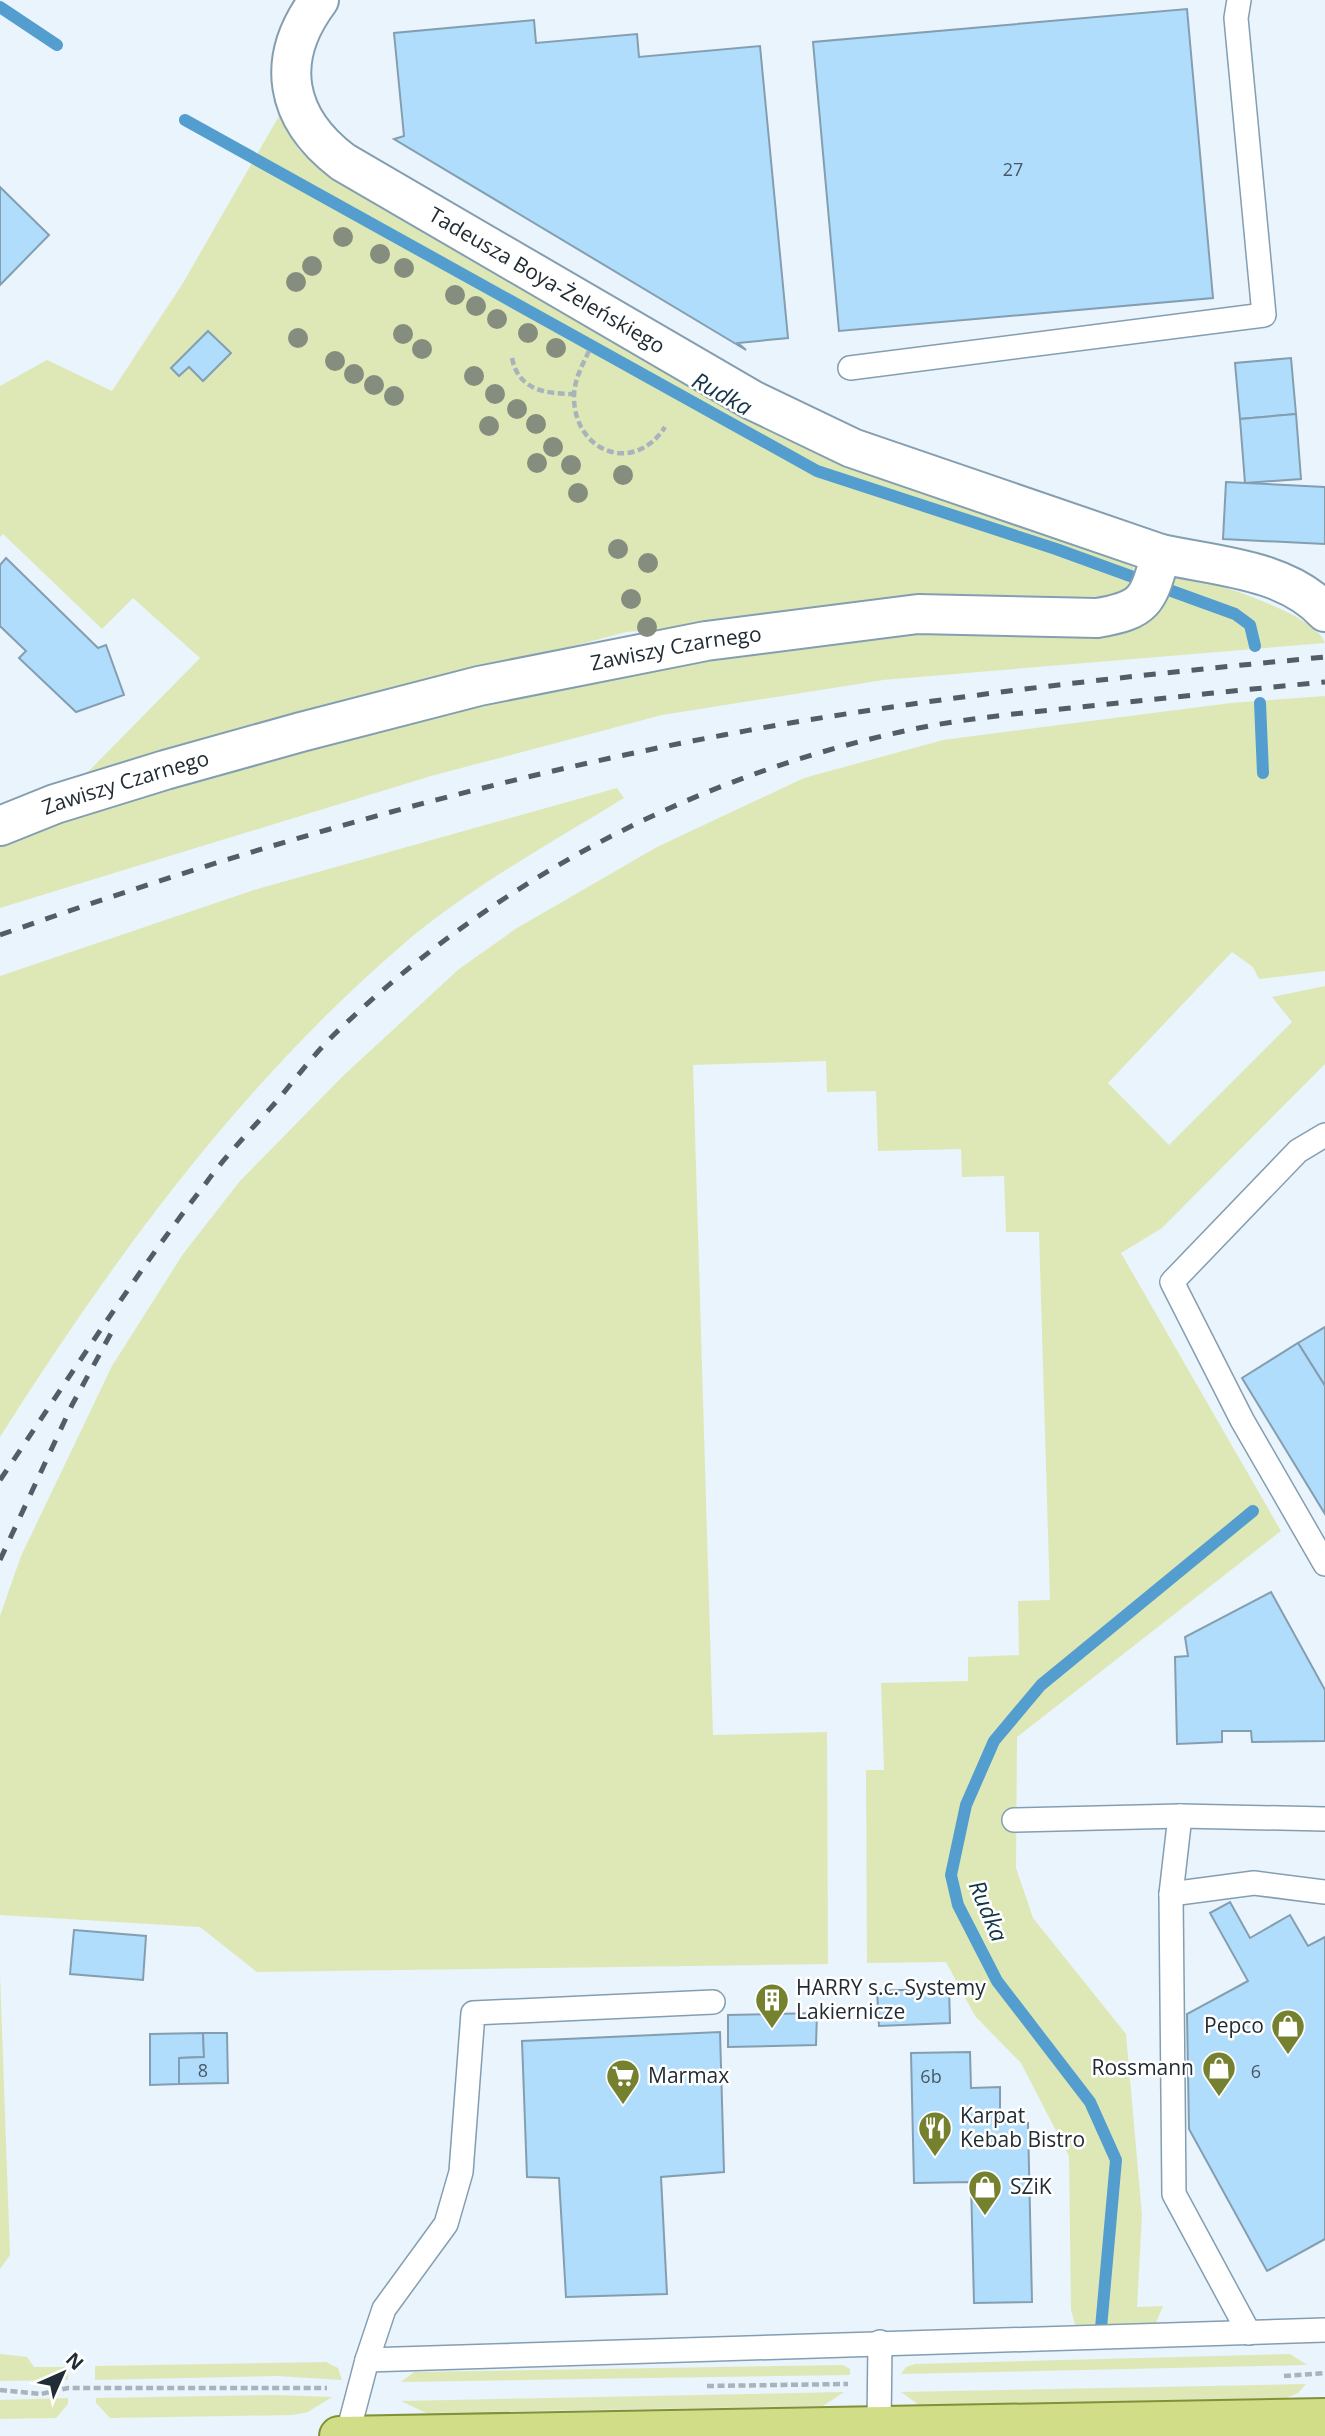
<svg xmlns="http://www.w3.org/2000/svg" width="1325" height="2436" viewBox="0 0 1325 2436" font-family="'Open Sans',sans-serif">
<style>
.green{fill:#dee8b7}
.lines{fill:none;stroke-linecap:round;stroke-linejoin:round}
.stream{stroke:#539ecf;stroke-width:12}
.building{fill:#b1ddfc;stroke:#849eb1;stroke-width:2}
.lane-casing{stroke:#849eb1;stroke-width:26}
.street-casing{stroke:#849eb1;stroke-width:42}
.primary-casing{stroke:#819137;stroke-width:42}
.path{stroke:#a8b3bb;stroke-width:4.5;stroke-dasharray:7 3.5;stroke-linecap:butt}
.lane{stroke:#fff;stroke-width:23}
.street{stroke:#fff;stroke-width:38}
.primary{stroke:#d2dd88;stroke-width:38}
.rail{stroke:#535d65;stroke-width:5;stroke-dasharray:12 12;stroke-linecap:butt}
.tree{fill:#858d7e}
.labels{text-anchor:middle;stroke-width:5;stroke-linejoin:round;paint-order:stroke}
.number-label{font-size:18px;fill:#465866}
.street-label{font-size:21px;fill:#222c34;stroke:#fff}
.poi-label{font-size:21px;fill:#222c34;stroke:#fff;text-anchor:start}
.water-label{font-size:23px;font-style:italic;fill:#133449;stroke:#fff}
</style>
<rect width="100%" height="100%" fill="#e9f4fc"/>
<!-- green -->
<g class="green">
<polygon points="279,116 298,149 323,171 714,397 1136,562 1124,596 914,600 733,623 626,632 84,776 200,658 133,598 102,629 3,534 0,537 0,386 47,360 112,391 183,283"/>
<path d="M1173 572C1206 581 1313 611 1325 643L883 680 662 715 431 776 0 908V843L272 752 650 668 923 626H1125Z"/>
<polygon points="1325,696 1325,971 1259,979 1253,967 1232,952 1108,1083 1169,1145 1292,1022 1272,997 1325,986 1325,1064 1162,1228 1121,1253 1281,1531 1017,1737 1016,1868 1033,1918 1126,2034 1142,2215 1137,2307 1163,2306 1155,2325 1076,2328 1071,2310 1069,2156 1021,2063 975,2016 946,1962 867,1963 866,1770 884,1770 881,1683 968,1681 968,1657 1019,1655 1018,1601 1050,1600 1039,1232 1006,1232 1004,1176 962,1177 961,1149 878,1151 876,1091 827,1092 826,1061 693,1065 713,1735 827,1732 828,1964 257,1972 200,1927 0,1915 0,1616 21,1556 112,1366 183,1254 240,1181 344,1075 459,969 517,928 657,847 804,778 943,740 1231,703"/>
<path d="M617 788 624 798C549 844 467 889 400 947 240 1085 112 1260 0 1437V976L254 890Z"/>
<polygon points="0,1973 10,2255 0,2269"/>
<polygon points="0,2354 27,2357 34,2367 68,2367 68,2380 0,2381"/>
<polygon points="1290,2354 1307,2365 901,2374 906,2367 915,2364"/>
<polygon points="326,2362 338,2368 342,2380 277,2376 95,2380 95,2366"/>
<polygon points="843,2365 850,2369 850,2375 401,2382 414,2372"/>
<polygon points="1306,2384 1298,2393 1286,2398 919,2405 901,2392"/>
<polygon points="844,2392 823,2406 426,2413 401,2401"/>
<polygon points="275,2395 332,2397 308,2412 292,2415 110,2418 96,2403 96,2398"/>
<polygon points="68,2398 68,2404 56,2418 0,2419 0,2400"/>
</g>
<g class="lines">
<!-- stream -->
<g class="stream">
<polyline points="0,7 57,45"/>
<polyline points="185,120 817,471 1056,549 1235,614 1250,625 1255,646"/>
<polyline points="1260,703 1263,773"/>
<polyline points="1101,2328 1116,2160 1090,2102 997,1981 958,1905 951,1875 966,1805 994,1741 1041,1685 1253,1511"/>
</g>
</g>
<!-- building -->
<g class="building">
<polygon points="1187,9 1213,298 839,331 813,42"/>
<polygon points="534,20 536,43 637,34 639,57 760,46 788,338 738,343 746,350 394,139 404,136 394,33"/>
<polygon points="0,187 49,235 0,285"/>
<polygon points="208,331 231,353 203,381 189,367 179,376 171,368"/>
<polygon points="1291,358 1296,414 1240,419 1235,363"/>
<polygon points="1296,414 1301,479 1245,483 1240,419"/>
<polygon points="1226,482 1325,487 1325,544 1223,539"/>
<polygon points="6,558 98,648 106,645 124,695 76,712 19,658 26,651 0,626 0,565"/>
<polygon points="1325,1327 1325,1386 1298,1343"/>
<polygon points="1298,1343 1325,1386 1325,1514 1242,1378"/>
<polygon points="1271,1592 1325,1690 1325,1741 1252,1742 1251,1731 1222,1731 1222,1742 1177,1744 1175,1657 1188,1656 1185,1637"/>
<polygon points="1230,1902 1250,1938 1290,1915 1308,1946 1325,1937 1325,2239 1267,2271 1189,2129 1187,2014 1248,1981 1210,1913"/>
<polygon points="74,1930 146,1936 143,1980 70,1974"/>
<polygon points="949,1988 950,2023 879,2026 877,1991"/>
<polygon points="817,2013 816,2045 728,2047 728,2015"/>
<polygon points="720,2032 724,2172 661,2177 667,2294 566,2297 559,2178 527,2177 522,2041"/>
<polygon points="203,2033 204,2057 179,2058 179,2084 150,2085 150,2034"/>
<polygon points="203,2033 227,2033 228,2083 179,2084 179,2058 204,2057"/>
<polygon points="970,2052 971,2088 1000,2087 1000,2123 1028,2123 1032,2302 974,2303 971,2182 914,2183 911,2053"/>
</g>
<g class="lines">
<!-- lane casing -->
<g class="lane-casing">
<g id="lane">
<polyline points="850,368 1264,315 1236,18 1239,0"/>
<polyline points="1325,1135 1298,1151 1172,1282 1242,1420 1325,1564"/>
<polyline points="1180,1816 1171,1894 1174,2194 1249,2333"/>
<polyline points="1014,1820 1180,1816 1325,1819"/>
<polyline points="1171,1894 1254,1883 1325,1892"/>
<polyline points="367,2360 384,2309 446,2224 461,2172 473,2013 713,2002"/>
<polyline points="879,2427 880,2342"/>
<polyline points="347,2436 367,2360 1325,2330"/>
</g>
</g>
<!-- street casing -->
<g class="street-casing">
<g id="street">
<path id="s1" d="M319 0C274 60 285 118 343 162L752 400 852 448 1161 554"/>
<path id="s2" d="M0 826 55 804 165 770 301 732 479 686 706 641 918 614 1097 618C1147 610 1148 599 1161 554 1215 566 1286 569 1325 612"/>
</g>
</g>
<!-- primary casing -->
<g class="primary-casing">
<polyline id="primary" points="339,2436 1325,2418"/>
</g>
<!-- path -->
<g class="path">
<path d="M589 351C582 366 574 380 574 397 574 451 633 476 665 427"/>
<path d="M512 358C518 390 546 394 574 394"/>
<polyline points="1284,2376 1325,2373"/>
<polyline points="707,2386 848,2384"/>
<polyline points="0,2390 41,2394 68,2388 327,2388"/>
</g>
<!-- lane -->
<use href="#lane" class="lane"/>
<!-- street -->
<use href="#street" class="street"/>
<!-- primary -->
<use href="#primary" class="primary"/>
<!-- rail -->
<g class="rail">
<path d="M0 935C257 844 521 769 790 723 968 693 1146 674 1325 657"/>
<path d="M0 1480C68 1380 132 1278 206 1183 227 1154 252 1129 276 1102 297 1077 317 1050 341 1028 496 880 692 778 900 732 957 719 1014 714 1071 708 1156 699 1240 690 1325 682"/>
<polyline points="0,1560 72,1405 116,1324"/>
</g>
</g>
<!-- trees -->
<g class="tree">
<circle cx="343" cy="237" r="10"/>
<circle cx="380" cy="254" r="10"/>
<circle cx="312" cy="266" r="10"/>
<circle cx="404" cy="268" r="10"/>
<circle cx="296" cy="282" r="10"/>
<circle cx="455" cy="295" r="10"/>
<circle cx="476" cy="306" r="10"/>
<circle cx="497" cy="319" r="10"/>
<circle cx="528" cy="333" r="10"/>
<circle cx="403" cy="334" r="10"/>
<circle cx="298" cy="338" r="10"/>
<circle cx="556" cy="348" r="10"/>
<circle cx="422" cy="349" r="10"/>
<circle cx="335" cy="361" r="10"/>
<circle cx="354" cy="374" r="10"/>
<circle cx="474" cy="376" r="10"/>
<circle cx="374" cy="385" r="10"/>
<circle cx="495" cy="394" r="10"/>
<circle cx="394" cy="396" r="10"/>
<circle cx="517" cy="409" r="10"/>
<circle cx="536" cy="424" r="10"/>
<circle cx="489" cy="426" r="10"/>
<circle cx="553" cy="447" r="10"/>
<circle cx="537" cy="463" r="10"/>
<circle cx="571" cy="465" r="10"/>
<circle cx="623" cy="475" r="10"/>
<circle cx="578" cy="493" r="10"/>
<circle cx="618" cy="549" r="10"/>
<circle cx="648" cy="563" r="10"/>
<circle cx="631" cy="599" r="10"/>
<circle cx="647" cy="627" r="10"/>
</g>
<!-- icons -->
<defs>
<g id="building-pin" transform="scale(1.75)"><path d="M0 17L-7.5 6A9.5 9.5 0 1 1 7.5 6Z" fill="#75812e" stroke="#fff"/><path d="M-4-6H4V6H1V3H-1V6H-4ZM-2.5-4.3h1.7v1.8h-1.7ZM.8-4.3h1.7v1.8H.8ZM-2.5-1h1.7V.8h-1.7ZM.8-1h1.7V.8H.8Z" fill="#fff"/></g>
<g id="shop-pin" transform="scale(1.75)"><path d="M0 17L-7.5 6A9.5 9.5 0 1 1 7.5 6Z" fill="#75812e" stroke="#fff"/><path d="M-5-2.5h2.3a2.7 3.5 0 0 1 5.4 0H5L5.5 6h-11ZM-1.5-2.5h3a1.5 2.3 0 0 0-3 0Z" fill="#fff"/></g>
<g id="supermarket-pin" transform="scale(1.75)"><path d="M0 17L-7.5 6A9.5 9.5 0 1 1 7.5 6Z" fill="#75812e" stroke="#fff"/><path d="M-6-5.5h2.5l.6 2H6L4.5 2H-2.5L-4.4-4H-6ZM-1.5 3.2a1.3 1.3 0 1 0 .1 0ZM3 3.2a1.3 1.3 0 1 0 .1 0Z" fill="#fff"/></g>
<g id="restaurant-pin" transform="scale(1.75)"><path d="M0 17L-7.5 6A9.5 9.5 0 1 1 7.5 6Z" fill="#75812e" stroke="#fff"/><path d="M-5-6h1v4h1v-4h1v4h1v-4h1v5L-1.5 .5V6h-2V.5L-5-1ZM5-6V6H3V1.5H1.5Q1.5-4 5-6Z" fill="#fff"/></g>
</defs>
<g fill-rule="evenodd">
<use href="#building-pin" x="772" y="2000"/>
<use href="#shop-pin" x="1288" y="2026"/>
<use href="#shop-pin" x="1219" y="2068"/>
<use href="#supermarket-pin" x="623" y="2076"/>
<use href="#restaurant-pin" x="935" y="2128"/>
<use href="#shop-pin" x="985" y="2187"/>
</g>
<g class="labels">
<!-- number labels -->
<g class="number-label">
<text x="1013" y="176">27</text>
<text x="203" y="2077">8</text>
<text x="1256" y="2078">6</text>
<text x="931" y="2083">6b</text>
</g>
<!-- street labels -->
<g class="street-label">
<text dy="7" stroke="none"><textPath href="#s1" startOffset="422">Tadeusza Boya-Żeleńskiego</textPath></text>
<text dy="7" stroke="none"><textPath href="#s2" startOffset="700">Zawiszy Czarnego</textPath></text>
<text dy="7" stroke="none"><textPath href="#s2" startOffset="133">Zawiszy Czarnego</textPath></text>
</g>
<!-- poi labels -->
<g class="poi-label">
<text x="796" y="1995">HARRY s.c. Systemy<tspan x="796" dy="24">Lakiernicze</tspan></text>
<text x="1264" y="2033" text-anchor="end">Pepco</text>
<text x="1194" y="2075" text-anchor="end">Rossmann</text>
<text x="648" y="2083">Marmax</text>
<text x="960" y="2123">Karpat<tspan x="960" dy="24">Kebab Bistro</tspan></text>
<text x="1010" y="2194">SZiK</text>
</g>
<!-- water labels -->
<g class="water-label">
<text transform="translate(722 394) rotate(29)" y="8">Rudka</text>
<text transform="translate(988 1911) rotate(67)" y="8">Rudka</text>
</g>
</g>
<!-- north arrow -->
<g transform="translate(63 2373) rotate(45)" stroke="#ffffff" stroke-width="5" paint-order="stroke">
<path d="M0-5L12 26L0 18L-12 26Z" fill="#222c34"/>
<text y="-10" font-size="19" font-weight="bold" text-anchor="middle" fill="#222c34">N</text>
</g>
</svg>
